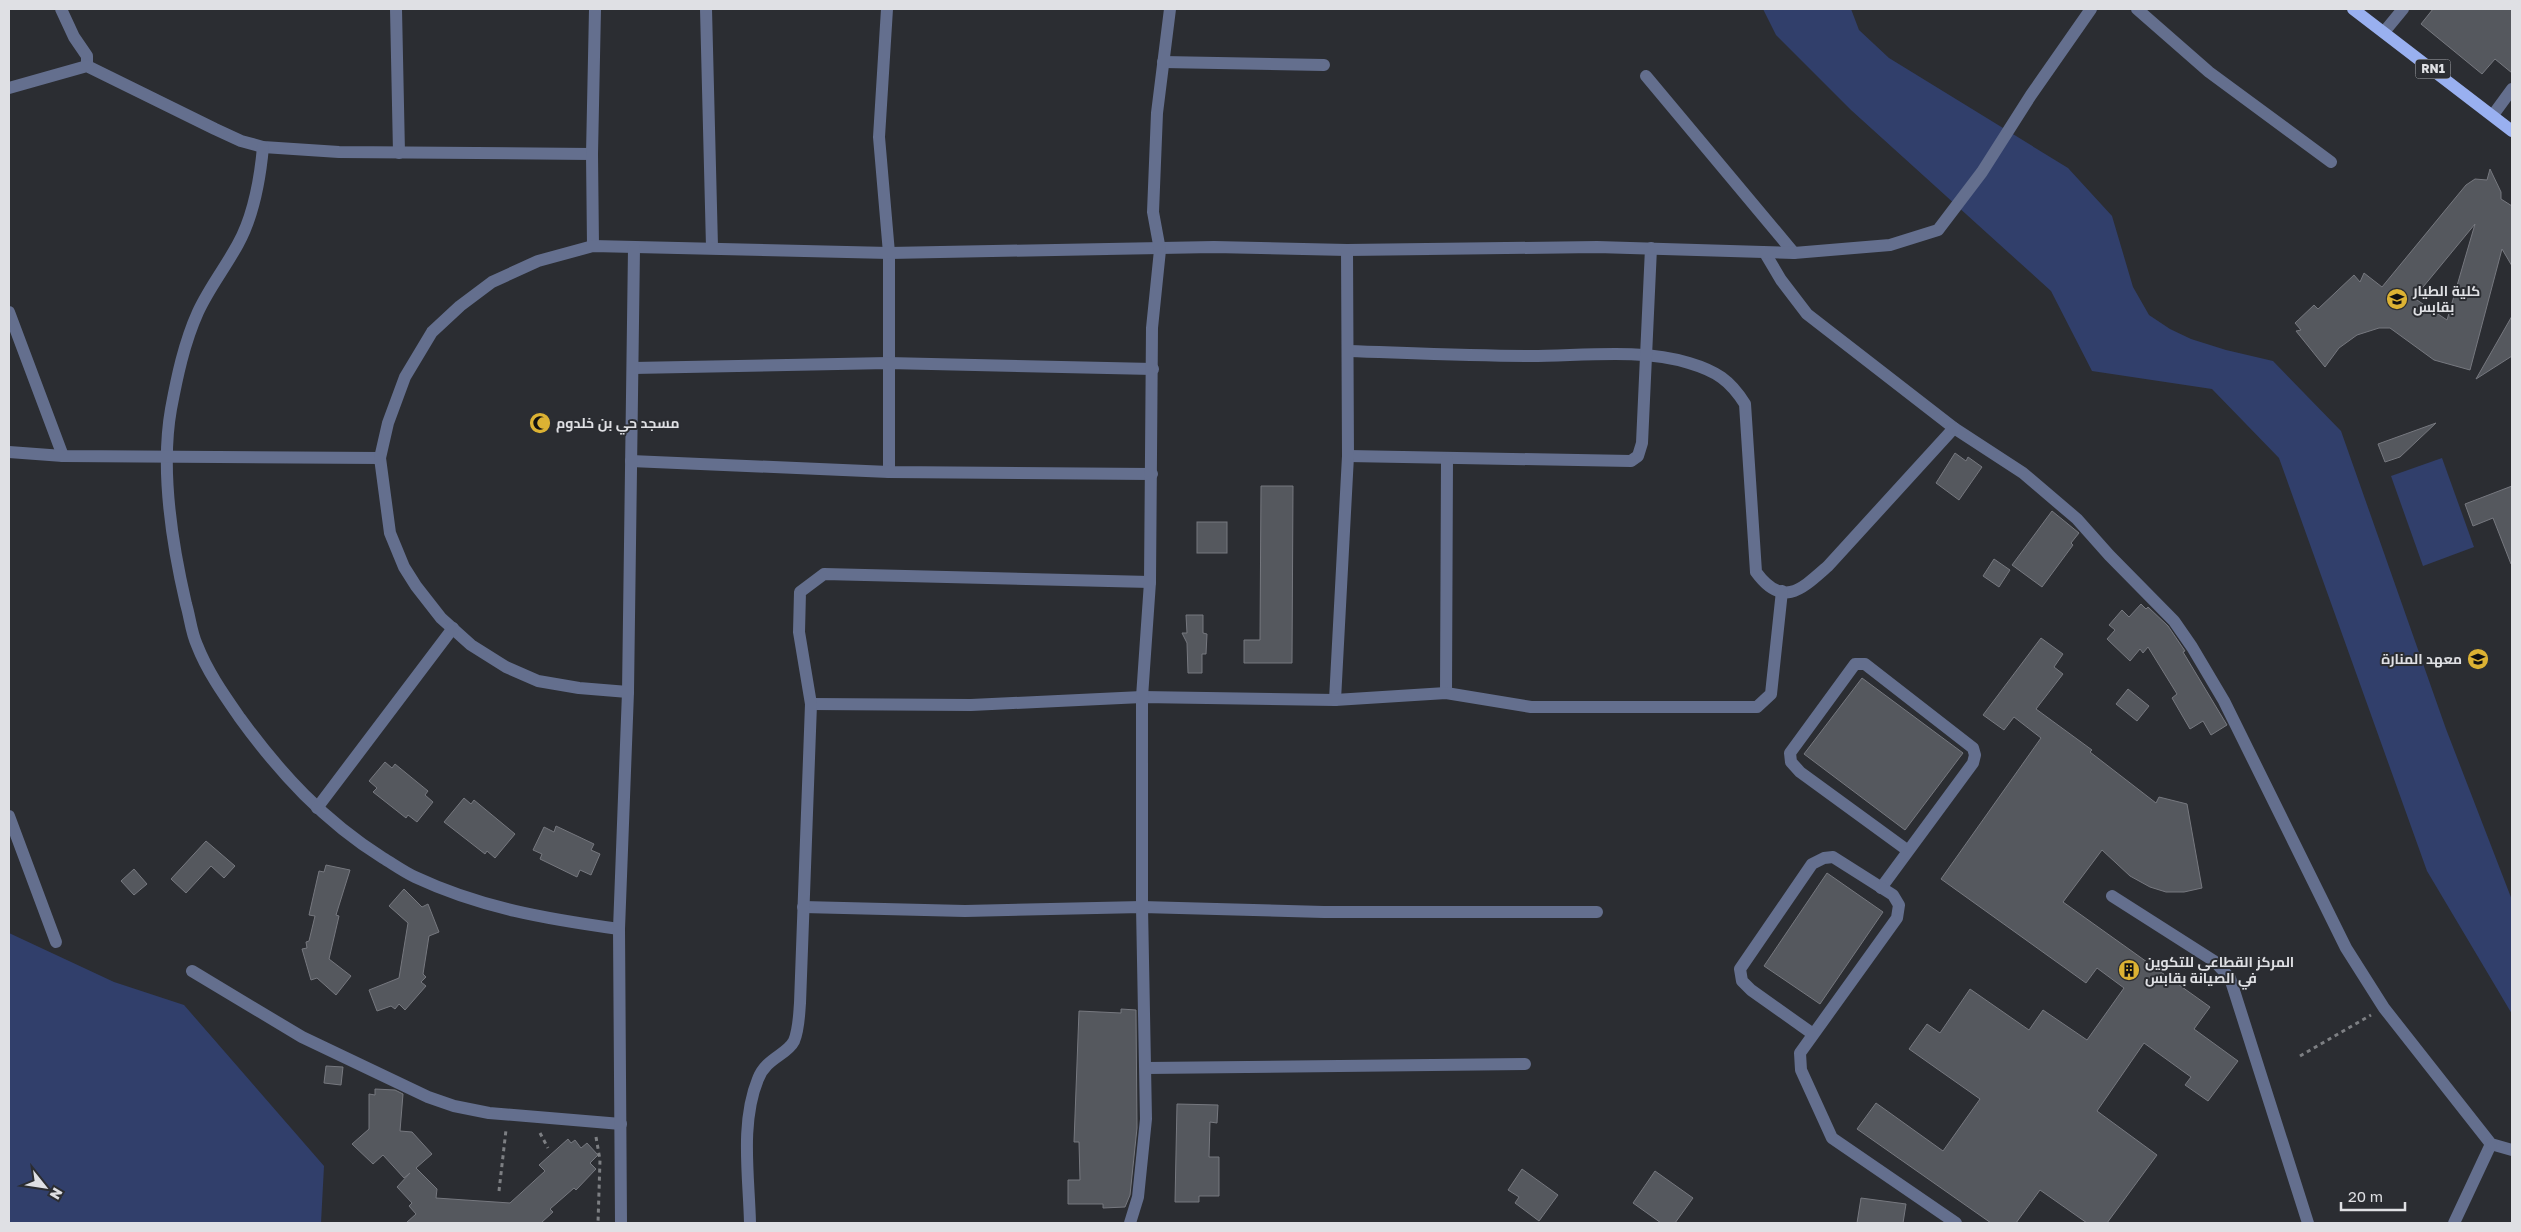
<svg xmlns="http://www.w3.org/2000/svg" width="2521" height="1232" viewBox="0 0 2521 1232" font-family="'Golos Text',Cairo,sans-serif">
<style>
.green{fill:#313f6b}
.building{fill:#55585e;stroke:#76787f;fill-rule:evenodd}
.lines{fill:none;stroke-linecap:round;stroke-linejoin:round}
.path{stroke:#7d7f83;stroke-width:3;stroke-dasharray:4 4;stroke-linecap:butt}
.minor{stroke:#646f8e;stroke-width:12}
.major{stroke:#99b0f0;stroke-width:12}
.labels{text-anchor:middle;stroke-width:4;stroke-linejoin:round;paint-order:stroke}
.shield{fill:#2b2d32;stroke:#a9aaaf;stroke-width:1}
.shield-label{font-size:12px;font-weight:bold;fill:#dfe0e4}
.poi-label{font-size:14px;font-weight:bold;fill:#dfe0e4;stroke:#2b2d32;text-anchor:start}
</style>
<rect width="100%" height="100%" fill="#2b2d32"/>
<!-- green -->
<g class="green">
<polygon points="1763,9 1851,9 1859,30 1889,58 2068,168 2112,216 2133,287 2149,315 2170,329 2191,339 2226,350 2273,361 2341,431 2446,729 2512,900 2512,1014 2427,871 2279,458 2212,389 2092,371 2051,291 1851,110 1776,35"/>
<polygon points="2442,458 2474,547 2423,566 2391,476"/>
<polygon points="9,933 114,982 184,1005 324,1166 321,1223 9,1223"/>
</g>
<!-- building -->
<g class="building">
<polygon points="2433,9 2512,9 2512,73 2495,59 2482,74 2421,24"/>
<path d="M2490 169 2501 192V199L2512 206V266L2502 249 2470 370 2434 360 2390 328H2379L2357 335 2339 348 2325 367 2296 331 2301 330 2295 323 2314 305 2318 309 2354 275 2360 282 2364 273 2382 287 2466 185 2475 179 2487 180ZM2475 224 2447 320 2414 298Z"/>
<polygon points="2512,316 2512,356 2476,379"/>
<polygon points="2436,423 2400,457 2385,462 2378,444"/>
<polygon points="1955,453 1966,461 1968,457 1982,467 1959,500 1936,483"/>
<polygon points="1261,486 1293,486 1292,663 1244,663 1244,640 1260,640"/>
<polygon points="2512,486 2512,564 2511,564 2493,518 2473,526 2465,504"/>
<polygon points="2052,511 2079,533 2071,543 2073,545 2042,587 2012,565"/>
<rect x="1197" y="522" width="30" height="31"/>
<polygon points="1994,559 2010,570 1999,587 1983,576"/>
<polygon points="2141,604 2146,609 2148,607 2168,626 2185,651 2183,652 2227,725 2211,735 2203,721 2190,729 2172,698 2177,694 2148,647 2143,653 2140,649 2130,661 2107,639 2115,630 2109,625 2122,610 2129,617"/>
<polygon points="1186,615 1203,615 1203,633 1207,634 1206,654 1202,654 1202,673 1188,673 1187,643 1182,633 1187,633"/>
<polygon points="2041,638 2063,654 2054,667 2063,674 2036,709 2092,750 2090,752 2156,803 2159,797 2187,804 2202,888 2184,892 2166,892 2150,887 2130,876 2102,850 2063,902 2210,1007 2194,1029 2238,1061 2208,1101 2185,1085 2191,1077 2144,1043 2097,1111 2157,1155 2107,1223 2087,1223 2040,1190 2016,1223 1991,1223 1857,1129 1876,1103 1943,1151 1980,1099 1909,1049 1927,1024 1940,1033 1970,989 2029,1030 2043,1010 2087,1040 2124,988 2097,968 2086,983 1941,879 2041,738 2014,717 2004,730 1983,715"/>
<polygon points="1862,678 1963,753 1905,830 1804,754"/>
<polygon points="2128,689 2149,706 2137,721 2116,704"/>
<polygon points="385,762 392,768 395,764 428,791 425,795 433,802 417,822 408,815 406,818 373,792 377,788 369,781"/>
<polygon points="464,798 471,804 474,800 515,834 495,858 487,851 485,854 444,822"/>
<polygon points="556,826 594,844 591,850 600,854 591,875 580,870 577,877 540,859 542,854 533,850 544,827 554,832"/>
<polygon points="206,841 235,866 224,878 211,866 186,893 171,879"/>
<polygon points="326,865 350,870 336,915 339,916 329,959 351,976 336,995 317,978 311,980 302,949 307,948 306,942 309,941 315,916 309,915 319,871 324,872"/>
<polygon points="134,869 147,884 134,895 121,881"/>
<polygon points="1827,873 1883,912 1820,1004 1764,966"/>
<polygon points="404,889 422,907 428,904 439,932 429,936 423,974 426,977 421,982 426,986 405,1010 399,1004 395,1009 391,1006 377,1011 369,990 399,978 408,923 389,906"/>
<polygon points="1121,1009 1136,1010 1137,1128 1130,1195 1125,1207 1103,1208 1103,1204 1068,1204 1068,1180 1080,1180 1079,1142 1074,1142 1079,1011 1121,1013"/>
<polygon points="326,1066 343,1067 341,1085 324,1083"/>
<polygon points="375,1089 395,1090 403,1094 400,1131 412,1132 432,1154 416,1168 437,1189 436,1198 510,1203 545,1171 539,1165 568,1139 571,1143 575,1140 581,1148 587,1143 598,1155 590,1163 596,1169 576,1190 574,1188 550,1209 553,1212 541,1223 406,1223 416,1214 409,1206 412,1203 397,1187 410,1173 404,1178 383,1155 373,1164 352,1144 369,1129 369,1094 375,1095"/>
<polygon points="1177,1104 1218,1105 1217,1123 1210,1122 1209,1157 1219,1157 1219,1196 1199,1196 1199,1202 1175,1202"/>
<polygon points="1522,1169 1558,1195 1539,1221 1515,1203 1519,1197 1508,1190"/>
<polygon points="1655,1171 1693,1198 1675,1223 1661,1223 1633,1203"/>
<polygon points="1861,1198 1906,1204 1903,1223 1857,1223"/>
</g>
<g class="lines">
<!-- path -->
<g class="path">
<polyline points="2300,1056 2371,1015"/>
<polyline points="540,1133 548,1148"/>
<polyline points="596,1137 600,1160 598,1223"/>
<polyline points="499,1191 506,1130"/>
</g>
<!-- minor -->
<g class="minor">
<polyline points="61,9 74,37 87,56 87,66"/>
<polyline points="396,9 399,153"/>
<polyline points="706,9 712,247"/>
<polyline points="887,9 879,137 889,253 889,472"/>
<polyline points="2137,9 2209,72 2331,162"/>
<polyline points="2384,32 2403,9"/>
<polyline points="1163,62 1324,65"/>
<polyline points="1646,76 1794,253"/>
<polyline points="9,88 87,66 215,129 241,141 263,147 339,152 592,154"/>
<polyline points="2493,115 2512,89"/>
<path d="M263 147C260 180 254 215 238 244 225 268 209 288 198 312 184 343 177 377 171 409 160 471 172 544 186 604 190 617 191 632 197 645 207 671 224 695 240 718 280 773 324 821 383 858 393 864 404 872 415 877 481 908 547 919 619 929"/>
<polyline points="593,246 592,154 595,9"/>
<polyline points="1765,253 1781,280 1807,314 1954,428 2023,473 2077,519 2109,555 2174,621 2192,647 2224,701 2346,948 2384,1008 2491,1144 2512,1150"/>
<polyline points="9,312 63,456"/>
<path d="M1349 351C1409 353 1470 356 1531 356 1580 356 1642 348 1689 363 1716 371 1730 380 1745 404L1756 572C1783 609 1802 589 1828 566L1954 428"/>
<polyline points="633,368 888,363 1153,369"/>
<polyline points="9,452 63,456 380,458"/>
<polyline points="1348,456 1631,461 1638,456 1642,443 1651,248"/>
<polyline points="631,461 889,472 1152,474"/>
<polyline points="628,692 579,688 538,681 506,667 471,645 441,618 416,586 404,567 390,533 380,458 388,423 405,377 432,332 460,306 492,282 538,261 593,246 889,253 1214,247 1347,250 1597,247 1794,253 1890,245 1938,230 1982,172 2031,95 2091,9"/>
<polyline points="1446,693 1447,459"/>
<polyline points="1335,700 1348,456 1347,250"/>
<polyline points="811,704 971,705 1142,697 1335,700 1446,693 1531,707 1757,707 1771,694 1782,591"/>
<polyline points="317,808 453,628"/>
<polyline points="9,816 56,942"/>
<polyline points="1881,888 1973,763 1975,755 1973,748 1865,664 1855,664 1790,753 1791,762 1800,772 1907,850"/>
<polyline points="2112,896 2214,961 2230,978 2308,1223"/>
<polyline points="803,907 965,911 1142,907 1324,912 1597,912"/>
<polyline points="192,971 302,1037 428,1097 454,1106 489,1113 621,1124"/>
<polyline points="1813,1034 1751,990 1742,981 1740,969 1812,864 1824,858 1833,857 1893,895 1899,905 1897,918 1800,1053 1801,1070 1832,1138 1956,1223"/>
<polyline points="1146,1068 1525,1064"/>
<polyline points="621,1223 619,929 628,692 634,248"/>
<path d="M750 1223C749 1177 740 1123 758 1079 766 1058 787 1055 794 1041 799 1029 799 1015 800 1003L811 704 799 632 800 592 824 574 1150 582"/>
<polyline points="1130,1223 1138,1197 1146,1119 1142,907 1142,697 1150,582 1152,328 1160,250 1153,212 1157,113 1170,9"/>
<polyline points="2454,1223 2491,1144"/>
</g>
<!-- major -->
<polyline class="major" points="2353,9 2512,131"/>
</g>
<!-- icons -->
<defs>
<g id="school-disc" transform="scale(1.125)"><circle r="9.5" fill="#dcb233" stroke="#2b2d32"/><path d="M0-5L7-2L0 1L-7-2ZM-4 1L0 2.5L4 1V4Q0 6-4 4Z" fill="#111"/></g>
<g id="mosque-disc" transform="scale(1.125)"><circle r="9.5" fill="#dcb233" stroke="#2b2d32"/><path d="M3.5-4.9A6 6 0 1 0 3.5 4.9A5 5 0 1 1 3.5-4.9Z" fill="#111"/></g>
<g id="building-disc" transform="scale(1.125)"><circle r="9.5" fill="#dcb233" stroke="#2b2d32"/><path d="M-4-6H4V6H1V3H-1V6H-4ZM-2.5-4.3h1.7v1.8h-1.7ZM.8-4.3h1.7v1.8H.8ZM-2.5-1h1.7V.8h-1.7ZM.8-1h1.7V.8H.8Z" fill="#111"/></g>
</defs>
<g fill-rule="evenodd">
<use href="#school-disc" x="2397" y="299"/>
<use href="#mosque-disc" x="540" y="423"/>
<use href="#school-disc" x="2478" y="659"/>
<use href="#building-disc" x="2129" y="970"/>
</g>
<g class="labels">
<!-- shield labels -->
<rect class="shield" x="2415.5" y="59.5" width="35" height="19" rx="4"/>
<g class="shield-label">
<text x="2433" y="73">RN1</text>
</g>
<!-- poi labels -->
<g class="poi-label">
<text x="2413" y="296">كلية الطيار<tspan x="2413" dy="16">بقابس</tspan></text>
<text x="556" y="428">مسجد حي بن خلدوم</text>
<text x="2462" y="664" text-anchor="end">معهد المنارة</text>
<text x="2145" y="967">المركز القطاعى للتكوين<tspan x="2145" dy="16">في الصيانة بقابس</tspan></text>
</g>
</g>
<!-- border -->
<rect width="2521" height="1232" fill="none" stroke="#dfe0e4" stroke-width="20"/>
<!-- north arrow -->
<g transform="translate(45 1187) rotate(120)" stroke="#2b2d32" stroke-width="4" paint-order="stroke">
<path d="M0-4L9 19L0 12L-9 19Z" fill="#dfe0e4"/>
<text y="-8" font-size="14" font-weight="bold" text-anchor="middle" fill="#dfe0e4">N</text>
</g>
<!-- scale -->
<path d="M2341 1202v8h64v-8" fill="none" stroke="#dfe0e4" stroke-width="2.5"/>
<text x="2348" y="1202" font-size="15" fill="#dfe0e4" stroke="#2b2d32" stroke-width="4" paint-order="stroke">20 m</text>
</svg>
